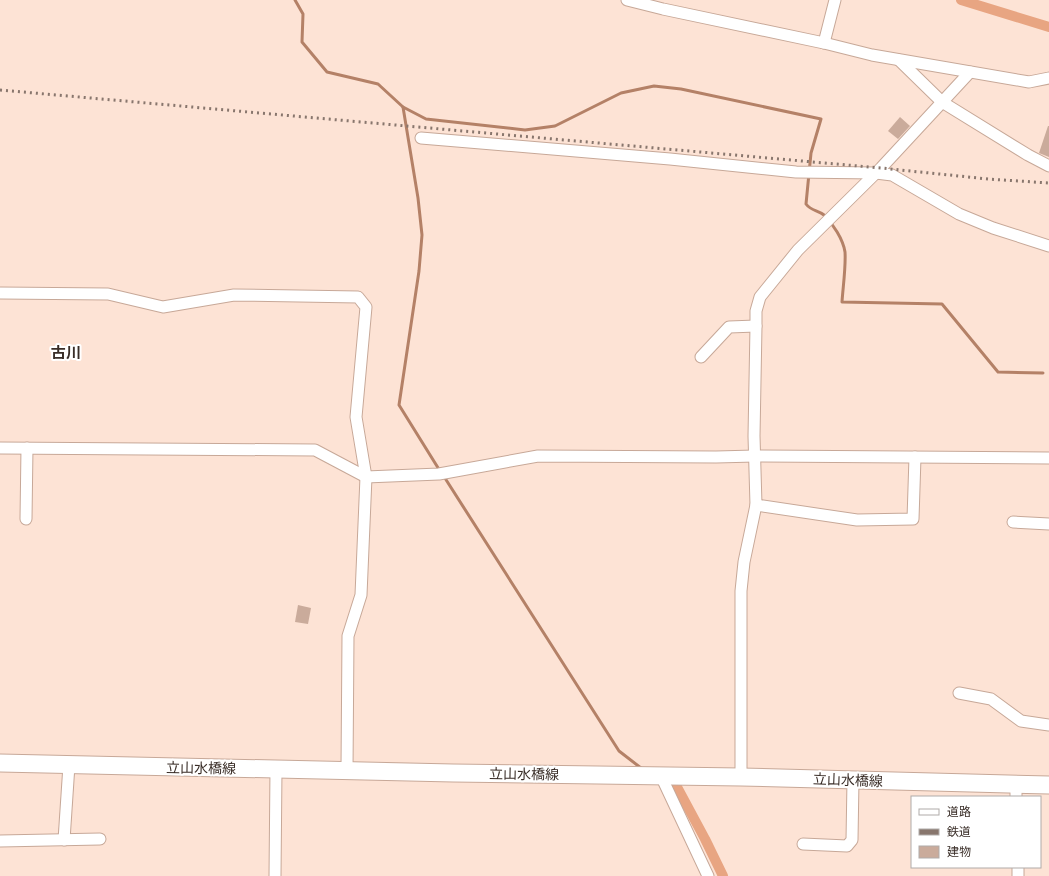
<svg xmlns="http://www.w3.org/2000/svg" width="1049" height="876" viewBox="0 0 1049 876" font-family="Lato,'Noto Sans JP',sans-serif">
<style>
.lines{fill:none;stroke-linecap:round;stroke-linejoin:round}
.stream{stroke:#b48167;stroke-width:3}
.canal{stroke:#e8a582;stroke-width:10}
.building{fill:#caab9b}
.minor-casing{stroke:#c7a898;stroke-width:13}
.primary-casing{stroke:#c7a898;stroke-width:19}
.minor{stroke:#fff;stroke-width:11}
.primary{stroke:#fff;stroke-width:17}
.rail{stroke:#88766d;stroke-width:3;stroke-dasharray:2 4;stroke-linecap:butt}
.labels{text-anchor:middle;stroke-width:4;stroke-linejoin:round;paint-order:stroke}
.street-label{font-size:14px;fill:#392d27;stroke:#fff}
.neighbourhood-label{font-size:15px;font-weight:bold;fill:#392d27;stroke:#fff}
</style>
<rect width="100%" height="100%" fill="#fde3d5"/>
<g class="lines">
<!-- stream -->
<g class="stream">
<polyline points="295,0 303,14 302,42 327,72 378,84 403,107 418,198 422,235 419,271 399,405 440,471"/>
<path d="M403 107 426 119 525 130 555 126 621 93 654 86 681 89 821 119 811 153 806 204C811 211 818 210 824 215 833 224 843 239 845 252 846 266 843 287 842 302L942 304 998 372 1043 373"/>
<polyline points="443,475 619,751 641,768"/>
</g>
<!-- canal -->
<g class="canal">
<polyline points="961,0 1049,27"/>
<polyline points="671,783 676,785 705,839 723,876"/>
</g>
</g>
<!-- building -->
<g class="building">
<polygon points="900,117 910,126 898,139 888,131"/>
<polygon points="1048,126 1049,126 1049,157 1039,153"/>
<polygon points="298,605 311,608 308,624 295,622"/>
</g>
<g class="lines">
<!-- minor casing -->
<g class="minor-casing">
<g id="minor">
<polyline points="627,0 663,9 824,43 872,55 1029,82 1049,78"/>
<polyline points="824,43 835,0"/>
<polyline points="899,60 942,102 1028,155 1049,166"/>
<polyline points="421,138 670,159 796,172 876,173 892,175 959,214 993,228 1049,246"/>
<polyline points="0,293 108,294 163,307 234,295 358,297 366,307 356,417 366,477 361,595 348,636 347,770"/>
<polyline points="701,357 729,327 756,326"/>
<polyline points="0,448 315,450 366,477 439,474 538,456 716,457 755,456 1049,458"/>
<polyline points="756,505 857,520 913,519 915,457"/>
<polyline points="26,519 27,448"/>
<polyline points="1013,522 1049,524"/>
<polyline points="959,693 991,699 1021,721 1049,725"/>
<polyline points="661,776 708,876"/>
<polyline points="741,777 741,591 744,562 756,505 754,436 756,326 756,311 760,297 798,250 881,168 970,72"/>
<polyline points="1016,784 1016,797"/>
<polyline points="64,840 69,765"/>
<polyline points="0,841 100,839"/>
<polyline points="803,844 847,846 852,840 853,780"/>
<polyline points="1018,867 1018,876"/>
<polyline points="275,876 276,769"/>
</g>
</g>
<!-- primary casing -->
<g class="primary-casing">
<polyline id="primary" points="0,763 453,773 741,777 1049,785"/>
</g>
<!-- minor -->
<use href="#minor" class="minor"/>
<!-- primary -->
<use href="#primary" class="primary"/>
<!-- rail -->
<polyline class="rail" points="0,90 881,168 988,179 1049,183"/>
</g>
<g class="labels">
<!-- street labels -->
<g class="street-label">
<text transform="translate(201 768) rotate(1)" y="5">立山水橋線</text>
<text transform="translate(524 774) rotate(1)" y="5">立山水橋線</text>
<text transform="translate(848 780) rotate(2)" y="5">立山水橋線</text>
</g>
<!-- neighbourhood labels -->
<g class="neighbourhood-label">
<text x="66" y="358">古川</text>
</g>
</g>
<!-- legend -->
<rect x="911" y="796" width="130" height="72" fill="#ffffff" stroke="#b0aba9"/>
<rect x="919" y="809" width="20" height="6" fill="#ffffff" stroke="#b0aba9"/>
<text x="947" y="816" font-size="12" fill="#392d27">道路</text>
<rect x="919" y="829" width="20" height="6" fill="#88766d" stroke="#b0aba9"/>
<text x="947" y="836" font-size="12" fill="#392d27">鉄道</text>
<rect x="919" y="846" width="20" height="12" fill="#caab9b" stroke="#b0aba9"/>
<text x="947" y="856" font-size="12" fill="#392d27">建物</text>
</svg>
